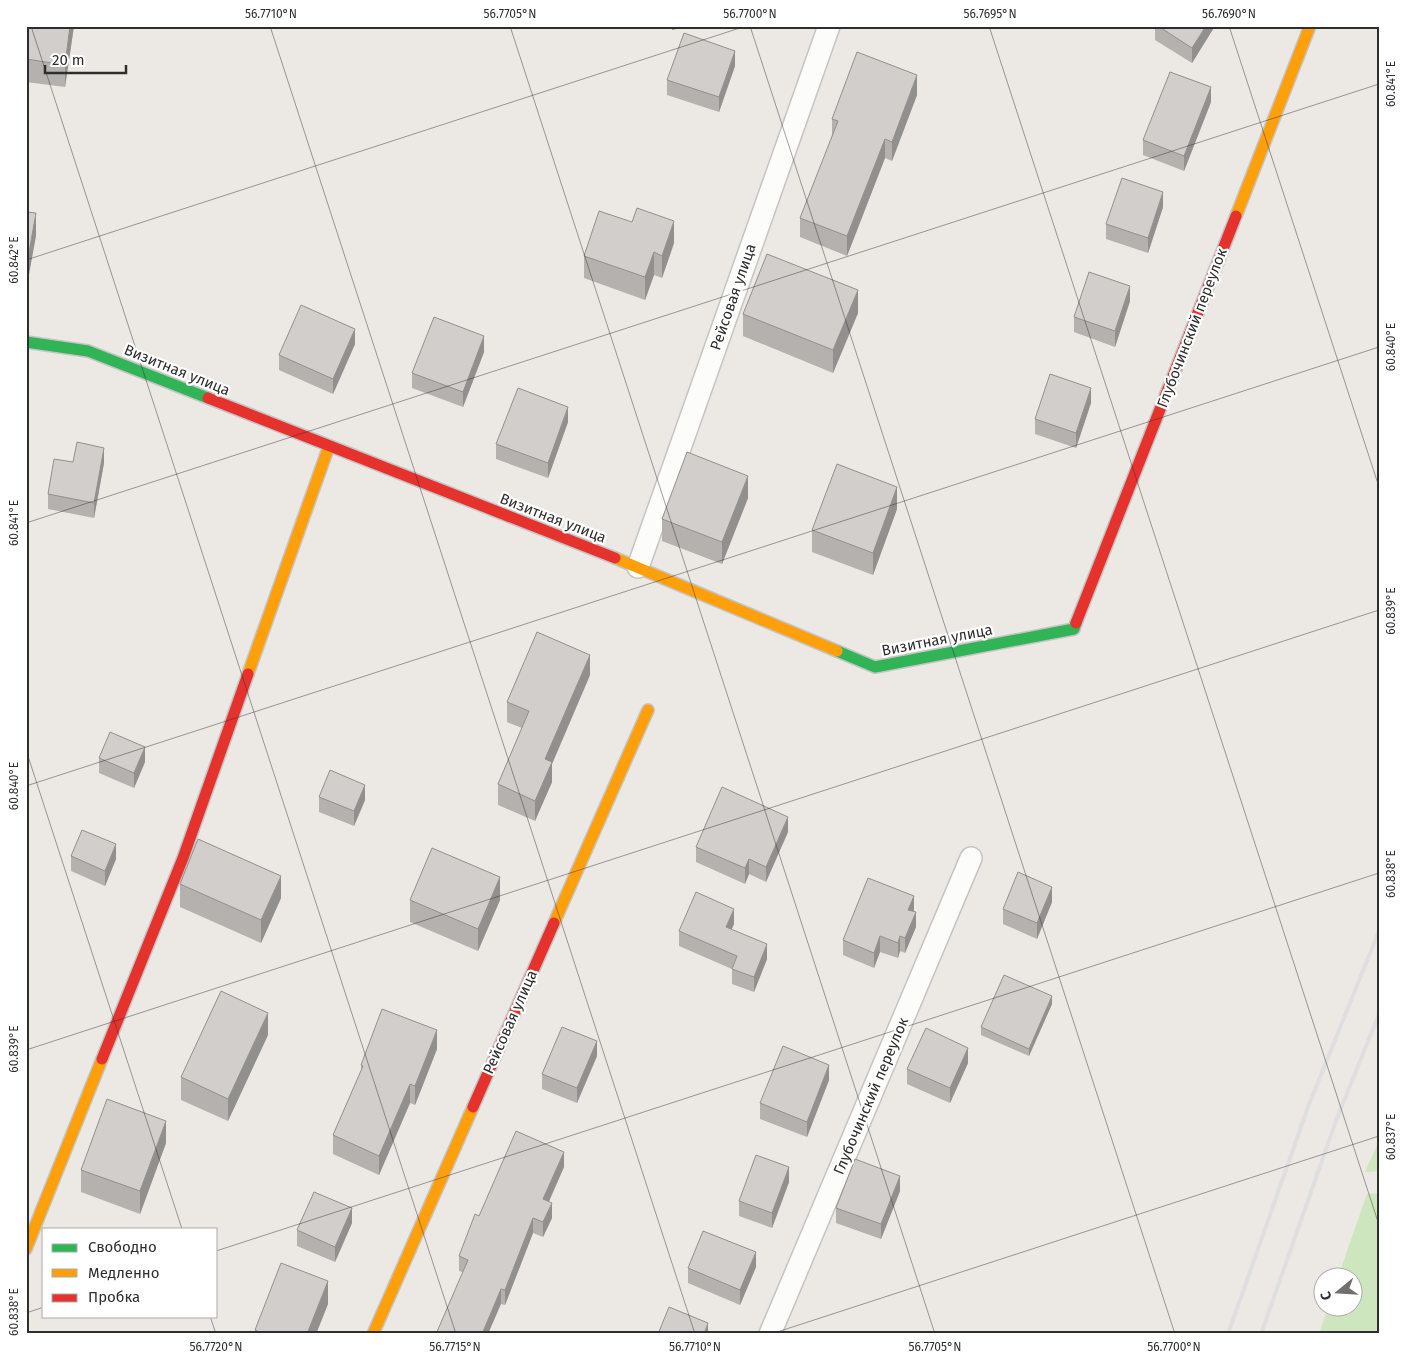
<svg xmlns="http://www.w3.org/2000/svg" width="1405" height="1360" viewBox="0 0 1405 1360" font-family="'Fira Sans',sans-serif">
<style>
.green{fill:#cee6be}
.lines{fill:none;stroke-linecap:round;stroke-linejoin:round}
.street-casing{stroke:#c5c4c5;stroke-width:24}
.fast-casing{stroke:#c5c4c5;stroke-width:14}
.slow-casing{stroke:#c5c4c5;stroke-width:14}
.jam-casing{stroke:#c5c4c5;stroke-width:14}
.street{stroke:#fcfcfb;stroke-width:21}
.fast{stroke:#30b455;stroke-width:11}
.slow{stroke:#ff9f0a;stroke-width:11}
.jam{stroke:#e5322d;stroke-width:11}
.rail{stroke:#dfdfe1;stroke-width:4}
.wall{fill:#b4b1af}
.shaded-wall{fill:#92908e}
.building{fill:#d1cecb;stroke:#92908e}
.ticks{fill:none;stroke:#2e2e2e;stroke-width:1;stroke-opacity:0.45}
.labels{text-anchor:middle;stroke-width:4.5;stroke-linejoin:round;paint-order:stroke}
.street-label{font-size:15px;fill:#2e2e2e;stroke:#fff}
.neatline{fill:none;stroke:#2e2e2e;stroke-width:2}
.ticks-label{font-size:12px;text-anchor:middle;fill:#2e2e2e}
</style>
<rect width="100%" height="100%" fill="#ece8e4"/>
<!-- green -->
<g class="green">
<polygon points="1379,1141 1379,1171 1365,1172"/>
<polygon points="1379,1193 1379,1334 1319,1334 1328,1308 1352,1308 1352,1278 1338,1277 1367,1194"/>
</g>
<g class="lines">
<!-- street casing -->
<g class="street-casing">
<g id="street">
<polyline points="638,567 829,26"/>
<polyline points="770,1334 971,858"/>
</g>
</g>
<!-- fast casing -->
<g class="fast-casing">
<g id="fast">
<polyline points="26,342 88,351 208,398"/>
<polyline points="837,651 875,667 1074,629 1076,623"/>
</g>
</g>
<!-- slow casing -->
<g class="slow-casing">
<g id="slow">
<polyline points="1236,216 1310,26"/>
<polyline points="615,558 837,651"/>
<polyline points="248,674 329,446"/>
<polyline points="554,923 648,710"/>
<polyline points="26,1249 102,1059"/>
<polyline points="373,1334 473,1107"/>
</g>
</g>
<!-- jam casing -->
<g class="jam-casing">
<g id="jam">
<polyline points="208,398 615,558"/>
<polyline points="1076,623 1236,216"/>
<polyline points="102,1059 183,858 248,674"/>
<polyline points="473,1107 554,923"/>
</g>
</g>
<!-- street -->
<use href="#street" class="street"/>
<!-- fast -->
<use href="#fast" class="fast"/>
<!-- slow -->
<use href="#slow" class="slow"/>
<!-- jam -->
<use href="#jam" class="jam"/>
<!-- rail -->
<g class="rail">
<polyline points="1228,1334 1308,1107 1379,931"/>
<polyline points="1261,1334 1337,1118 1379,1014"/>
</g>
</g>
<!-- wall -->
<g class="wall">
<polygon points="26,26 74,26 65,87 26,82"/>
<polygon points="1155,26 1215,26 1192,63 1155,40"/>
<polygon points="735,66 719,112 667,95 667,80"/>
<polygon points="917,95 892,161 885,158 847,256 800,237 800,218 832,138 832,119"/>
<polygon points="1211,102 1184,171 1143,155 1143,140"/>
<polygon points="1163,207 1148,253 1106,239 1106,224"/>
<polygon points="674,243 662,278 654,275 645,300 584,278 584,256"/>
<polygon points="1130,301 1115,347 1074,332 1074,317"/>
<polygon points="858,313 833,373 743,336 743,314"/>
<polygon points="355,344 333,394 279,370 279,355"/>
<polygon points="484,352 463,407 412,388 412,373"/>
<polygon points="1091,403 1076,448 1035,434 1035,419"/>
<polygon points="568,422 548,478 496,459 496,444"/>
<polygon points="73,462 104,463 94,518 48,509 48,494"/>
<polygon points="748,498 722,564 662,541 662,519"/>
<polygon points="897,509 873,575 812,552 812,530"/>
<polygon points="590,675 552,764 552,782 535,821 498,805 498,784 522,728 507,722 507,702"/>
<polygon points="99,758 145,762 134,788 99,773"/>
<polygon points="319,797 365,800 354,826 319,812"/>
<polygon points="788,832 766,882 749,874 745,884 696,862 696,847"/>
<polygon points="71,856 116,859 105,886 71,871"/>
<polygon points="180,884 281,898 261,943 180,907"/>
<polygon points="410,900 500,900 478,951 410,922"/>
<polygon points="1052,902 1037,939 1003,924 1003,909"/>
<polygon points="913,912 916,927 905,953 900,951 898,958 880,952 874,968 843,955 843,940"/>
<polygon points="734,924 731,930 767,959 754,992 732,984 732,969 679,946 679,931"/>
<polygon points="1052,1004 1029,1056 981,1035 981,1027"/>
<polygon points="268,1035 228,1121 181,1100 181,1077"/>
<polygon points="437,1049 415,1105 410,1103 379,1175 333,1154 333,1135 361,1071 361,1065"/>
<polygon points="597,1056 577,1103 542,1089 542,1074"/>
<polygon points="968,1063 950,1103 907,1084 907,1069"/>
<polygon points="829,1080 807,1137 760,1119 760,1103"/>
<polygon points="166,1143 140,1214 81,1192 81,1170"/>
<polygon points="564,1167 549,1202 552,1218 543,1237 533,1233 505,1305 501,1304 462,1272 459,1271 459,1256 479,1216"/>
<polygon points="789,1182 772,1228 739,1216 739,1201"/>
<polygon points="900,1191 881,1239 836,1223 836,1208"/>
<polygon points="352,1223 335,1262 297,1246 297,1230"/>
<polygon points="756,1267 740,1305 688,1283 688,1268"/>
<polygon points="328,1304 316,1334 255,1334 255,1330"/>
</g>
<!-- shaded-wall -->
<g class="shaded-wall">
<polygon points="70,26 74,26 65,87 65,65"/>
<polygon points="672,26 689,26 672,30"/>
<polygon points="1206,26 1215,26 1192,63 1192,48"/>
<polygon points="735,51 735,66 719,112 719,97"/>
<polygon points="917,75 917,95 892,161 892,142"/>
<polygon points="1211,87 1211,102 1184,171 1184,156"/>
<polygon points="885,139 885,158 847,256 847,236"/>
<polygon points="1163,192 1163,207 1148,253 1148,238"/>
<polygon points="36,213 36,236 26,291 26,269"/>
<polygon points="674,221 674,243 662,278 662,256"/>
<polygon points="654,252 654,275 645,300 645,277"/>
<polygon points="1130,286 1130,301 1115,347 1115,331"/>
<polygon points="858,290 858,313 833,373 833,350"/>
<polygon points="355,329 355,344 333,394 333,379"/>
<polygon points="484,336 484,352 463,407 463,392"/>
<polygon points="1091,388 1091,403 1076,448 1076,433"/>
<polygon points="568,407 568,422 548,478 548,463"/>
<polygon points="104,448 104,463 94,518 94,503"/>
<polygon points="748,476 748,498 722,564 722,542"/>
<polygon points="897,487 897,509 873,575 873,553"/>
<polygon points="590,655 590,675 552,764 552,782 535,821 535,801 545,759"/>
<polygon points="145,747 145,762 134,788 134,773"/>
<polygon points="365,785 365,800 354,826 354,811"/>
<polygon points="788,817 788,832 766,882 766,867"/>
<polygon points="116,844 116,859 105,886 105,871"/>
<polygon points="749,859 749,874 745,884 745,868"/>
<polygon points="281,876 281,898 261,943 261,920"/>
<polygon points="500,877 500,900 478,951 478,929"/>
<polygon points="1052,887 1052,902 1037,939 1037,923"/>
<polygon points="914,896 914,911 908,925 908,910"/>
<polygon points="734,909 734,924 726,942 726,927"/>
<polygon points="916,912 916,927 905,953 905,938"/>
<polygon points="880,936 880,952 874,968 874,953"/>
<polygon points="900,936 900,951 898,958 898,943"/>
<polygon points="767,944 767,959 754,992 754,977"/>
<polygon points="1052,996 1052,1004 1029,1056 1029,1049"/>
<polygon points="268,1013 268,1035 228,1121 228,1099"/>
<polygon points="437,1030 437,1049 415,1105 415,1086"/>
<polygon points="597,1041 597,1056 577,1103 577,1088"/>
<polygon points="968,1048 968,1063 950,1103 950,1088"/>
<polygon points="829,1065 829,1080 807,1137 807,1122"/>
<polygon points="410,1084 410,1103 379,1175 379,1156"/>
<polygon points="166,1121 166,1143 140,1214 140,1191"/>
<polygon points="564,1152 564,1167 543,1214 543,1199"/>
<polygon points="789,1167 789,1182 772,1228 772,1213"/>
<polygon points="900,1176 900,1191 881,1239 881,1224"/>
<polygon points="552,1203 552,1218 543,1237 543,1222"/>
<polygon points="352,1208 352,1223 335,1262 335,1247"/>
<polygon points="533,1218 533,1233 505,1305 505,1290"/>
<polygon points="756,1252 756,1267 740,1305 740,1290"/>
<polygon points="328,1281 328,1304 316,1334 307,1334"/>
<polygon points="501,1289 501,1304 488,1334 482,1334"/>
<polygon points="708,1323 708,1334 704,1334"/>
</g>
<!-- building -->
<g class="building">
<polygon points="26,26 70,26 65,65 26,59"/>
<polygon points="1158,26 1206,26 1192,48"/>
<polygon points="684,33 735,51 719,97 667,80"/>
<polygon points="857,52 917,75 892,142 885,139 847,236 800,218 838,121 832,119"/>
<polygon points="1170,72 1211,87 1184,156 1143,140"/>
<polygon points="1122,178 1163,192 1148,238 1106,224"/>
<polygon points="637,208 674,221 662,256 654,252 645,277 584,256 599,211 632,222"/>
<polygon points="26,212 36,213 26,269"/>
<polygon points="767,254 858,290 833,350 743,314"/>
<polygon points="1089,272 1130,286 1115,331 1074,317"/>
<polygon points="301,305 355,329 333,379 279,355"/>
<polygon points="434,317 484,336 463,392 412,373"/>
<polygon points="1050,374 1091,388 1076,433 1035,419"/>
<polygon points="518,388 568,407 548,463 496,444"/>
<polygon points="77,442 104,448 94,503 48,494 54,459 73,462"/>
<polygon points="687,452 748,476 722,542 662,519"/>
<polygon points="837,464 897,487 873,553 812,530"/>
<polygon points="537,632 590,655 545,759 552,762 535,801 498,784 529,711 507,702"/>
<polygon points="110,732 145,747 134,773 99,758"/>
<polygon points="330,770 365,785 354,811 319,797"/>
<polygon points="722,787 788,817 766,867 749,859 745,868 696,847"/>
<polygon points="82,830 116,844 105,871 71,856"/>
<polygon points="198,839 281,876 261,920 180,884"/>
<polygon points="432,848 500,877 478,929 410,900"/>
<polygon points="1018,872 1052,887 1037,923 1003,909"/>
<polygon points="868,878 914,896 908,910 916,912 905,938 900,936 898,943 880,936 874,953 843,940"/>
<polygon points="696,892 734,909 726,927 767,944 754,977 732,969 737,956 679,931"/>
<polygon points="1004,975 1052,996 1029,1049 981,1027"/>
<polygon points="221,991 268,1013 228,1099 181,1077"/>
<polygon points="382,1009 437,1030 415,1086 410,1084 379,1156 333,1135 363,1066 361,1065"/>
<polygon points="562,1027 597,1041 577,1088 542,1074"/>
<polygon points="926,1028 968,1048 950,1088 907,1069"/>
<polygon points="783,1046 829,1065 807,1122 760,1103"/>
<polygon points="107,1099 166,1121 140,1191 81,1170"/>
<polygon points="516,1131 564,1152 543,1199 552,1203 543,1222 533,1218 505,1290 501,1289 482,1334 436,1334 468,1260 459,1256 475,1214 479,1216"/>
<polygon points="756,1155 789,1167 772,1213 739,1201"/>
<polygon points="855,1159 900,1176 881,1224 836,1208"/>
<polygon points="314,1192 352,1208 335,1247 297,1230"/>
<polygon points="703,1231 756,1252 740,1290 688,1268"/>
<polygon points="281,1263 328,1281 307,1334 264,1334 255,1330"/>
<polygon points="669,1307 708,1323 704,1334 658,1334"/>
</g>
<!-- ticks -->
<path class="ticks" d="M31 26 456 1334M270 26 695 1334M510 26 935 1334M750 26 1175 1334M989 26 1379 1225M1229 26 1379 487M26 260 746 26M26 523 1379 84M26 750 182 1229M26 786 1379 347M26 1050 1379 610M216 1251 1379 873M26 1313 44 1307M210 1316 216 1334M771 1334 1379 1136"/>
<g class="labels">
<!-- street labels -->
<g class="street-label">
<text transform="translate(733 297) rotate(-71)" y="5">Рейсовая улица</text>
<text transform="translate(1192 328) rotate(-69)" y="5">Глубочинский переулок</text>
<text transform="translate(177 370) rotate(22)" y="5">Визитная улица</text>
<text transform="translate(553 518) rotate(21)" y="5">Визитная улица</text>
<text transform="translate(937 640) rotate(-11)" y="5">Визитная улица</text>
<text transform="translate(510 1022) rotate(-66)" y="5">Рейсовая улица</text>
<text transform="translate(871 1096) rotate(-67)" y="5">Глубочинский переулок</text>
</g>
</g>
<!-- border -->
<rect width="1405" height="1360" fill="none" stroke="#ffffff" stroke-width="55"/>
<!-- legend -->
<rect x="42" y="1228" width="175" height="90" fill="#ffffff" stroke="#ababab"/>
<rect x="52" y="1244" width="25" height="8" fill="#30b455" stroke="#ababab"/>
<text x="88" y="1252" font-size="15" fill="#2e2e2e">Свободно</text>
<rect x="52" y="1269" width="25" height="8" fill="#ff9f0a" stroke="#ababab"/>
<text x="88" y="1278" font-size="15" fill="#2e2e2e">Медленно</text>
<rect x="52" y="1294" width="25" height="8" fill="#e5322d" stroke="#ababab"/>
<text x="88" y="1302" font-size="15" fill="#2e2e2e">Пробка</text>
<!-- north arrow -->
<g transform="translate(1338 1292) rotate(252)"><circle r="24" fill="#ffffff" stroke="#ababab"/>
<path d="M0-4L9 19L0 12L-9 19Z" fill="#706f6e"/>
<text y="-8" font-size="14" font-weight="bold" text-anchor="middle" fill="#2e2e2e">С</text>
</g>
<!-- scale -->
<path d="M45 65v8h81v-8" fill="none" stroke="#2e2e2e" stroke-width="2.5"/>
<text x="52" y="65" font-size="15" fill="#2e2e2e" stroke="#ffffff" stroke-width="4" paint-order="stroke">20 m</text>
<rect x="28" y="28" width="1350" height="1304" class="neatline"/>
<g class="ticks-label">
<text x="271" y="18">56.7710°N</text>
<text x="510" y="18">56.7705°N</text>
<text x="750" y="18">56.7700°N</text>
<text x="990" y="18">56.7695°N</text>
<text x="1229" y="18">56.7690°N</text>
<text transform="translate(1391 84) rotate(-90)" y="4">60.841°E</text>
<text transform="translate(14 260) rotate(-90)" y="4">60.842°E</text>
<text transform="translate(1391 347) rotate(-90)" y="4">60.840°E</text>
<text transform="translate(14 523) rotate(-90)" y="4">60.841°E</text>
<text transform="translate(1391 611) rotate(-90)" y="4">60.839°E</text>
<text transform="translate(14 786) rotate(-90)" y="4">60.840°E</text>
<text transform="translate(1391 874) rotate(-90)" y="4">60.838°E</text>
<text transform="translate(14 1049) rotate(-90)" y="4">60.839°E</text>
<text transform="translate(1391 1137) rotate(-90)" y="4">60.837°E</text>
<text transform="translate(14 1312) rotate(-90)" y="4">60.838°E</text>
<text x="216" y="1351">56.7720°N</text>
<text x="455" y="1351">56.7715°N</text>
<text x="695" y="1351">56.7710°N</text>
<text x="935" y="1351">56.7705°N</text>
<text x="1174" y="1351">56.7700°N</text>
</g>
</svg>
